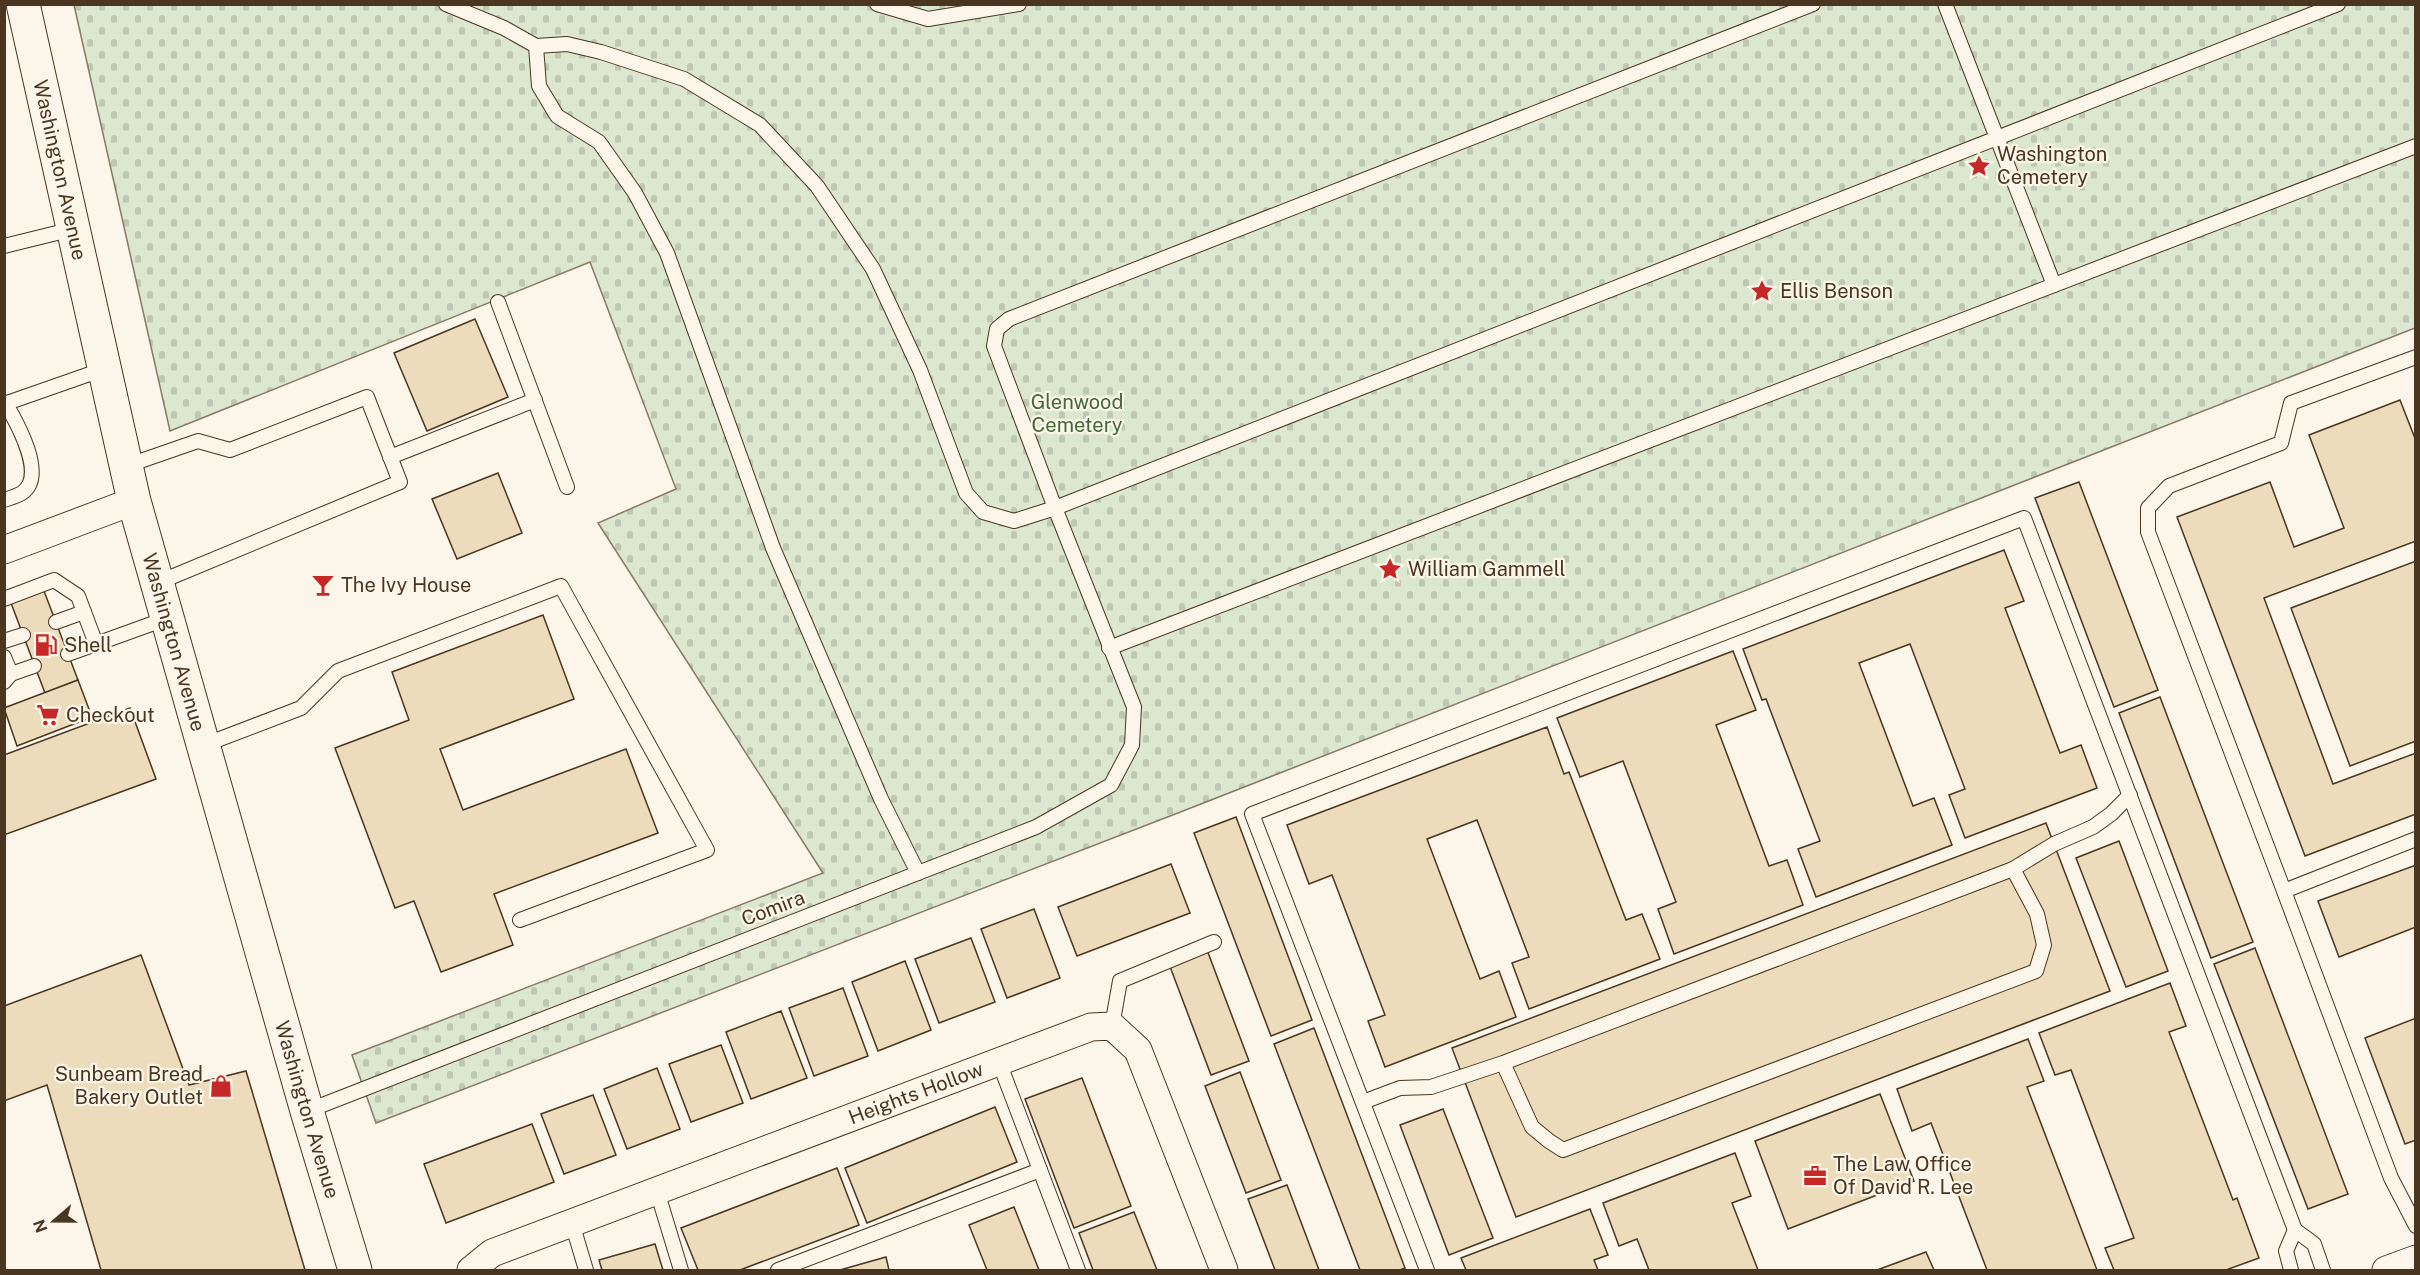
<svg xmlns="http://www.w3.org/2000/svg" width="2420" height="1275" viewBox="0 0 2420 1275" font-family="'Public Sans',sans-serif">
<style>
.cemetery{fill:url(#cemetery-stones);stroke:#887966;stroke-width:1.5}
.building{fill:#ecdcbc;stroke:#4a3520;stroke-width:1.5}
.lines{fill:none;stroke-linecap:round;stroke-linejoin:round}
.lane-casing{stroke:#4a3520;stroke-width:16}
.street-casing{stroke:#4a3520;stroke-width:29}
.secondary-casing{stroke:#4a3520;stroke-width:35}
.lane{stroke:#fbf6e9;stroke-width:14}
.street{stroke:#fbf6e9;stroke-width:27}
.secondary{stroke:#fbf6e9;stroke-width:33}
.labels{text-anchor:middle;stroke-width:4.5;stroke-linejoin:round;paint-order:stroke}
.poi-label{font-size:20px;fill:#4a3520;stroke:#fbf6e9;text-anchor:start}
.street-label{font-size:20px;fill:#4a3520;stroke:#fbf6e9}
.park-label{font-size:20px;fill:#436837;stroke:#fbf6e9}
</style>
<defs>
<pattern id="cemetery-stones" width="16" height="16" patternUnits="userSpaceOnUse" patternTransform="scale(1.5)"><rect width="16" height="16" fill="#dce7d0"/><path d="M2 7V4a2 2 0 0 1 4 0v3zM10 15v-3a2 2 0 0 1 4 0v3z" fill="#bec7b2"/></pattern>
</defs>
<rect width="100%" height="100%" fill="#fbf6e9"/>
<!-- cemetery -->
<polygon class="cemetery" points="74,5 2415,5 2415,328 1183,811 376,1123 352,1055 823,873 598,523 676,489 590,262 170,431"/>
<!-- building -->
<g class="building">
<polygon points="475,319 508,397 427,431 394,353"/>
<polygon points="2400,400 2416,441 2416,541 2264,598 2333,784 2416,753 2416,814 2305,856 2177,517 2270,482 2294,547 2344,528 2309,435"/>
<polygon points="498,473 522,533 457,559 432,499"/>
<polygon points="2079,482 2158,690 2114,707 2035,498"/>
<polygon points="2004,550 2024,601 2005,608 2060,753 2081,745 2097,788 1965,838 1949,795 1965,789 1910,644 1859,663 1913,806 1934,798 1952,845 1816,897 1798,849 1820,841 1766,699 1762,700 1743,649"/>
<polygon points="2416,561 2416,741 2350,766 2291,608"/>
<polygon points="44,591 78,680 45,693 11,603"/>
<polygon points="543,615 574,699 440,749 463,810 626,749 658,833 494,894 513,945 441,972 414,901 395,908 335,748 409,720 392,672"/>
<polygon points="1733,651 1756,710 1716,725 1769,866 1787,860 1803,905 1674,954 1658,909 1676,902 1623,761 1580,777 1557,718"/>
<polygon points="78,680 92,717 17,746 4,708"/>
<polygon points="2160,697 2253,942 2211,958 2119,713"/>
<polygon points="130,708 156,779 4,835 4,755"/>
<polygon points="1547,727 1564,774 1569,772 1626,920 1642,914 1660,959 1529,1009 1512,963 1529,957 1477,820 1427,839 1480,979 1499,971 1516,1017 1385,1067 1368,1021 1385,1015 1332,875 1309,884 1287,825"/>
<polygon points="1236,817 1312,1020 1271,1036 1194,833"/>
<polygon points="2046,823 2110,991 1516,1217 1452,1048"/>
<polygon points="2119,841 2168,971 2126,987 2076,858"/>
<polygon points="1171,864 1190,913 1077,956 1058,907"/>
<polygon points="2416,865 2416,927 2339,957 2318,901"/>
<polygon points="1034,909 1060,978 1007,998 981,929"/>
<polygon points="971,938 995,1002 939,1023 915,959"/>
<polygon points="2255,948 2348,1194 2308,1209 2214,964"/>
<polygon points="1207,950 1249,1061 1211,1075 1169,964"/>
<polygon points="141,955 189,1085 246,1071 305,1270 101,1270 47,1085 4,1101 4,1006"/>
<polygon points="905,961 931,1030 878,1051 852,982"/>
<polygon points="2170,983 2186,1026 2169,1032 2233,1200 2237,1198 2259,1258 2226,1270 2114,1270 2105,1248 2134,1238 2071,1070 2055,1075 2039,1033"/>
<polygon points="843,988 868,1056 814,1076 789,1008"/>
<polygon points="781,1011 807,1078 751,1099 726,1032"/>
<polygon points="2416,1018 2416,1140 2405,1144 2365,1038"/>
<polygon points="1314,1028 1405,1268 1400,1270 1360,1270 1274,1044"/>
<polygon points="2028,1039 2044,1081 2027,1087 2097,1270 1987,1270 1931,1123 1912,1131 1897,1089"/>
<polygon points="721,1045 743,1103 691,1122 669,1064"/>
<polygon points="657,1068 680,1129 627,1149 604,1089"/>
<polygon points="1240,1072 1281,1180 1246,1193 1205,1086"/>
<polygon points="1082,1078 1131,1206 1074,1228 1025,1099"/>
<polygon points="1880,1094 1914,1181 1788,1229 1755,1141"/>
<polygon points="593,1095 616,1155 564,1174 541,1114"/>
<polygon points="995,1107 1017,1162 867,1223 845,1168"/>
<polygon points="1443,1109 1493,1238 1449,1255 1400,1125"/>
<polygon points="532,1124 554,1182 446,1223 424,1164"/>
<polygon points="1735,1153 1751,1196 1732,1203 1758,1270 1649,1270 1637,1239 1619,1246 1603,1203"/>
<polygon points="837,1168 859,1225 740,1270 698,1270 681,1228"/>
<polygon points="1287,1185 1319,1270 1275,1270 1248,1199"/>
<polygon points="1014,1207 1039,1270 987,1270 969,1225"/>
<polygon points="1590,1209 1608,1255 1594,1260 1598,1270 1466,1270 1461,1258"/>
<polygon points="1134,1212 1157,1270 1093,1270 1079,1233"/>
<polygon points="655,1244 663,1270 602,1270 599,1260"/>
<polygon points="1926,1252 1934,1270 1877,1270"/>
<polygon points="886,1257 889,1270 840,1270"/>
</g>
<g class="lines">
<!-- lane casing -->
<g class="lane-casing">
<g id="lane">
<polyline points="446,4 504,28 536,46 567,44 601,52 684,79 760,125 817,186 873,269 920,370 966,493 983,512 1014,521 1055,508 2338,4"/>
<polyline points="877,4 928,19 1019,4"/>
<polyline points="1945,4 2054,285"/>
<polyline points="536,46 539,86 557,116 599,142 635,193 667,253 773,548 881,799 918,873"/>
<polyline points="4,246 73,229"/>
<polyline points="498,302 567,487"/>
<polyline points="4,404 104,369"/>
<polyline points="390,457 535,400"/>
<polyline points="126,466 198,441 230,450 367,397 400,482 157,583"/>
<path d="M4 500C10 498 17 496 22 493 47 476 17 423 6 404"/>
<polyline points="4,599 54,580 78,596 96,644 168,618"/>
<polyline points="56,622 84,612"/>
<polyline points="4,641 23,635"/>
<polyline points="1109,648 2416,146"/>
<polyline points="68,654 96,644"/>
<polyline points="4,657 11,674 4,682"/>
<polyline points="11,674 34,666"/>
<polyline points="204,745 301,708 338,671 561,586 707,850 520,920"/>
<polyline points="2416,839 2284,891 2391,1178 2416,1226"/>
<polyline points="2013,869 2054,844 2093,827 2111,814 2130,795"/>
<polyline points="2284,891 2148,532 2148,508 2169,486 2281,443 2291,403 2416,357"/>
<polyline points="1112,1026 1120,981 1214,942"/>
<polyline points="999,1062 1078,1270"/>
<polyline points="1363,1102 1400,1088 1431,1087 1503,1063 2013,869 2037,914 2044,945 2036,971 1563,1150 1549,1141 1532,1127 1503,1063"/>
<polyline points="307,1111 1036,827 1111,785 1132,745 1134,707 1055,508 994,346 997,329 1009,319 1813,4"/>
<polyline points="657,1191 681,1270"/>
<polyline points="572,1223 586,1270"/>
<polyline points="778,1270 1040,1170"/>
<polyline points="1427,1270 1252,814 2024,518 2295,1230"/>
<polyline points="2291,1270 2286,1251 2295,1230 2314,1244 2323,1270"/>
</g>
</g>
<!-- street casing -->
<g class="street-casing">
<g id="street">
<polyline points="4,550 134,501"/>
<path id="s1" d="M471 1270 492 1253 1091 1027 1112 1026 1138 1050 1224 1270"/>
<polyline points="2386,1270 2416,1259"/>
</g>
</g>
<!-- secondary casing -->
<g class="secondary-casing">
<g id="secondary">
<path id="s2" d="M23 4 134 501 307 1111 355 1270"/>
</g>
</g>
<!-- lane -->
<use href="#lane" class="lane"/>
<!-- street -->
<use href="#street" class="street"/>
<!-- secondary -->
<use href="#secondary" class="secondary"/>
</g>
<!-- icons -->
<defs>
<g id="sight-bare" transform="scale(1.8)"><path d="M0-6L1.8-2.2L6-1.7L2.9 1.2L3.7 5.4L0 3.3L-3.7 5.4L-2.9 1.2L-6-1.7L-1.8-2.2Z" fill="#c62828" stroke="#fbf6e9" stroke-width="2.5" paint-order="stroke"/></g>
<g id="bar-bare" transform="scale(1.8)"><path d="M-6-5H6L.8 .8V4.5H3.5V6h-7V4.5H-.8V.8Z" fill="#c62828" stroke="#fbf6e9" stroke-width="2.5" paint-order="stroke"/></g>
<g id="fuel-bare" transform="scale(1.8)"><path d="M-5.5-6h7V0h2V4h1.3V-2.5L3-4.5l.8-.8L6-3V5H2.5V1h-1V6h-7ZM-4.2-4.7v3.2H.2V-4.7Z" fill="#c62828" stroke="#fbf6e9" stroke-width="2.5" paint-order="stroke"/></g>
<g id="supermarket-bare" transform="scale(1.8)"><path d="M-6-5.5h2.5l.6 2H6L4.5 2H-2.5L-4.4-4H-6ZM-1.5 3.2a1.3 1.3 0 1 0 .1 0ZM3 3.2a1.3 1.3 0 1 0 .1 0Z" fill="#c62828" stroke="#fbf6e9" stroke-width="2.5" paint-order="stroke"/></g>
<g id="shop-bare" transform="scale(1.8)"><path d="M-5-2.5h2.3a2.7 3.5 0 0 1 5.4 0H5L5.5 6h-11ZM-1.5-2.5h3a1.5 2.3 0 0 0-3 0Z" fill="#c62828" stroke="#fbf6e9" stroke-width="2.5" paint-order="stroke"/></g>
<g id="office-bare" transform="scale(1.8)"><path d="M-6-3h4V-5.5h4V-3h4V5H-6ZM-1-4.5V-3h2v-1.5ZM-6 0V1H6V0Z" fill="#c62828" stroke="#fbf6e9" stroke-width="2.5" paint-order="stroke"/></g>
</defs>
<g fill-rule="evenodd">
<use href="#sight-bare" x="1979" y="166"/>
<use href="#sight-bare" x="1762" y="291"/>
<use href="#sight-bare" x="1390" y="569"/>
<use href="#bar-bare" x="323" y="585"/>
<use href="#fuel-bare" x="46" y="645"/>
<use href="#supermarket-bare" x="48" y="715"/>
<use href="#shop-bare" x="221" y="1086"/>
<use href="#office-bare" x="1815" y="1176"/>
</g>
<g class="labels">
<!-- poi labels -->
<g class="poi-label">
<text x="1997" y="161">Washington<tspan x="1997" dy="23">Cemetery</tspan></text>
<text x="1780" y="298">Ellis Benson</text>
<text x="1408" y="576">William Gammell</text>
<text x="341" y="592">The Ivy House</text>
<text x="64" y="652">Shell</text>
<text x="66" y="722">Checkout</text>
<text x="203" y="1081" text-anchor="end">Sunbeam Bread<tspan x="203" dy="23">Bakery Outlet</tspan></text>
<text x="1833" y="1171">The Law Office<tspan x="1833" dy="23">Of David R. Lee</tspan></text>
</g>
<!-- street labels -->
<g class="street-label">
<text dy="7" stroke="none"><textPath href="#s2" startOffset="170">Washington Avenue</textPath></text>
<text dy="7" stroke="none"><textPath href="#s2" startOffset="656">Washington Avenue</textPath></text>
<text transform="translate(773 908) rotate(-21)" y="7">Comira</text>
<text dy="7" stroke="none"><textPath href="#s1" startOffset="480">Heights Hollow</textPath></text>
<text dy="7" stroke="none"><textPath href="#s2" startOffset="1142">Washington Avenue</textPath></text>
</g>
<!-- park labels -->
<g class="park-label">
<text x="1077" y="409">Glenwood<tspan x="1077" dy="23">Cemetery</tspan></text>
</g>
</g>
<!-- border -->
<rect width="2420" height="1275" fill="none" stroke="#4a3520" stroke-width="12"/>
<!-- north arrow -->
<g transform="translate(54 1221) rotate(250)" stroke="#fbf6e9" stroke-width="4.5" paint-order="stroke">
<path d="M0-4.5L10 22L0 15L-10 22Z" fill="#4a3520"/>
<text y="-9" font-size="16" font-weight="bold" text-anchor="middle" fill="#4a3520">N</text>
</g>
</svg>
